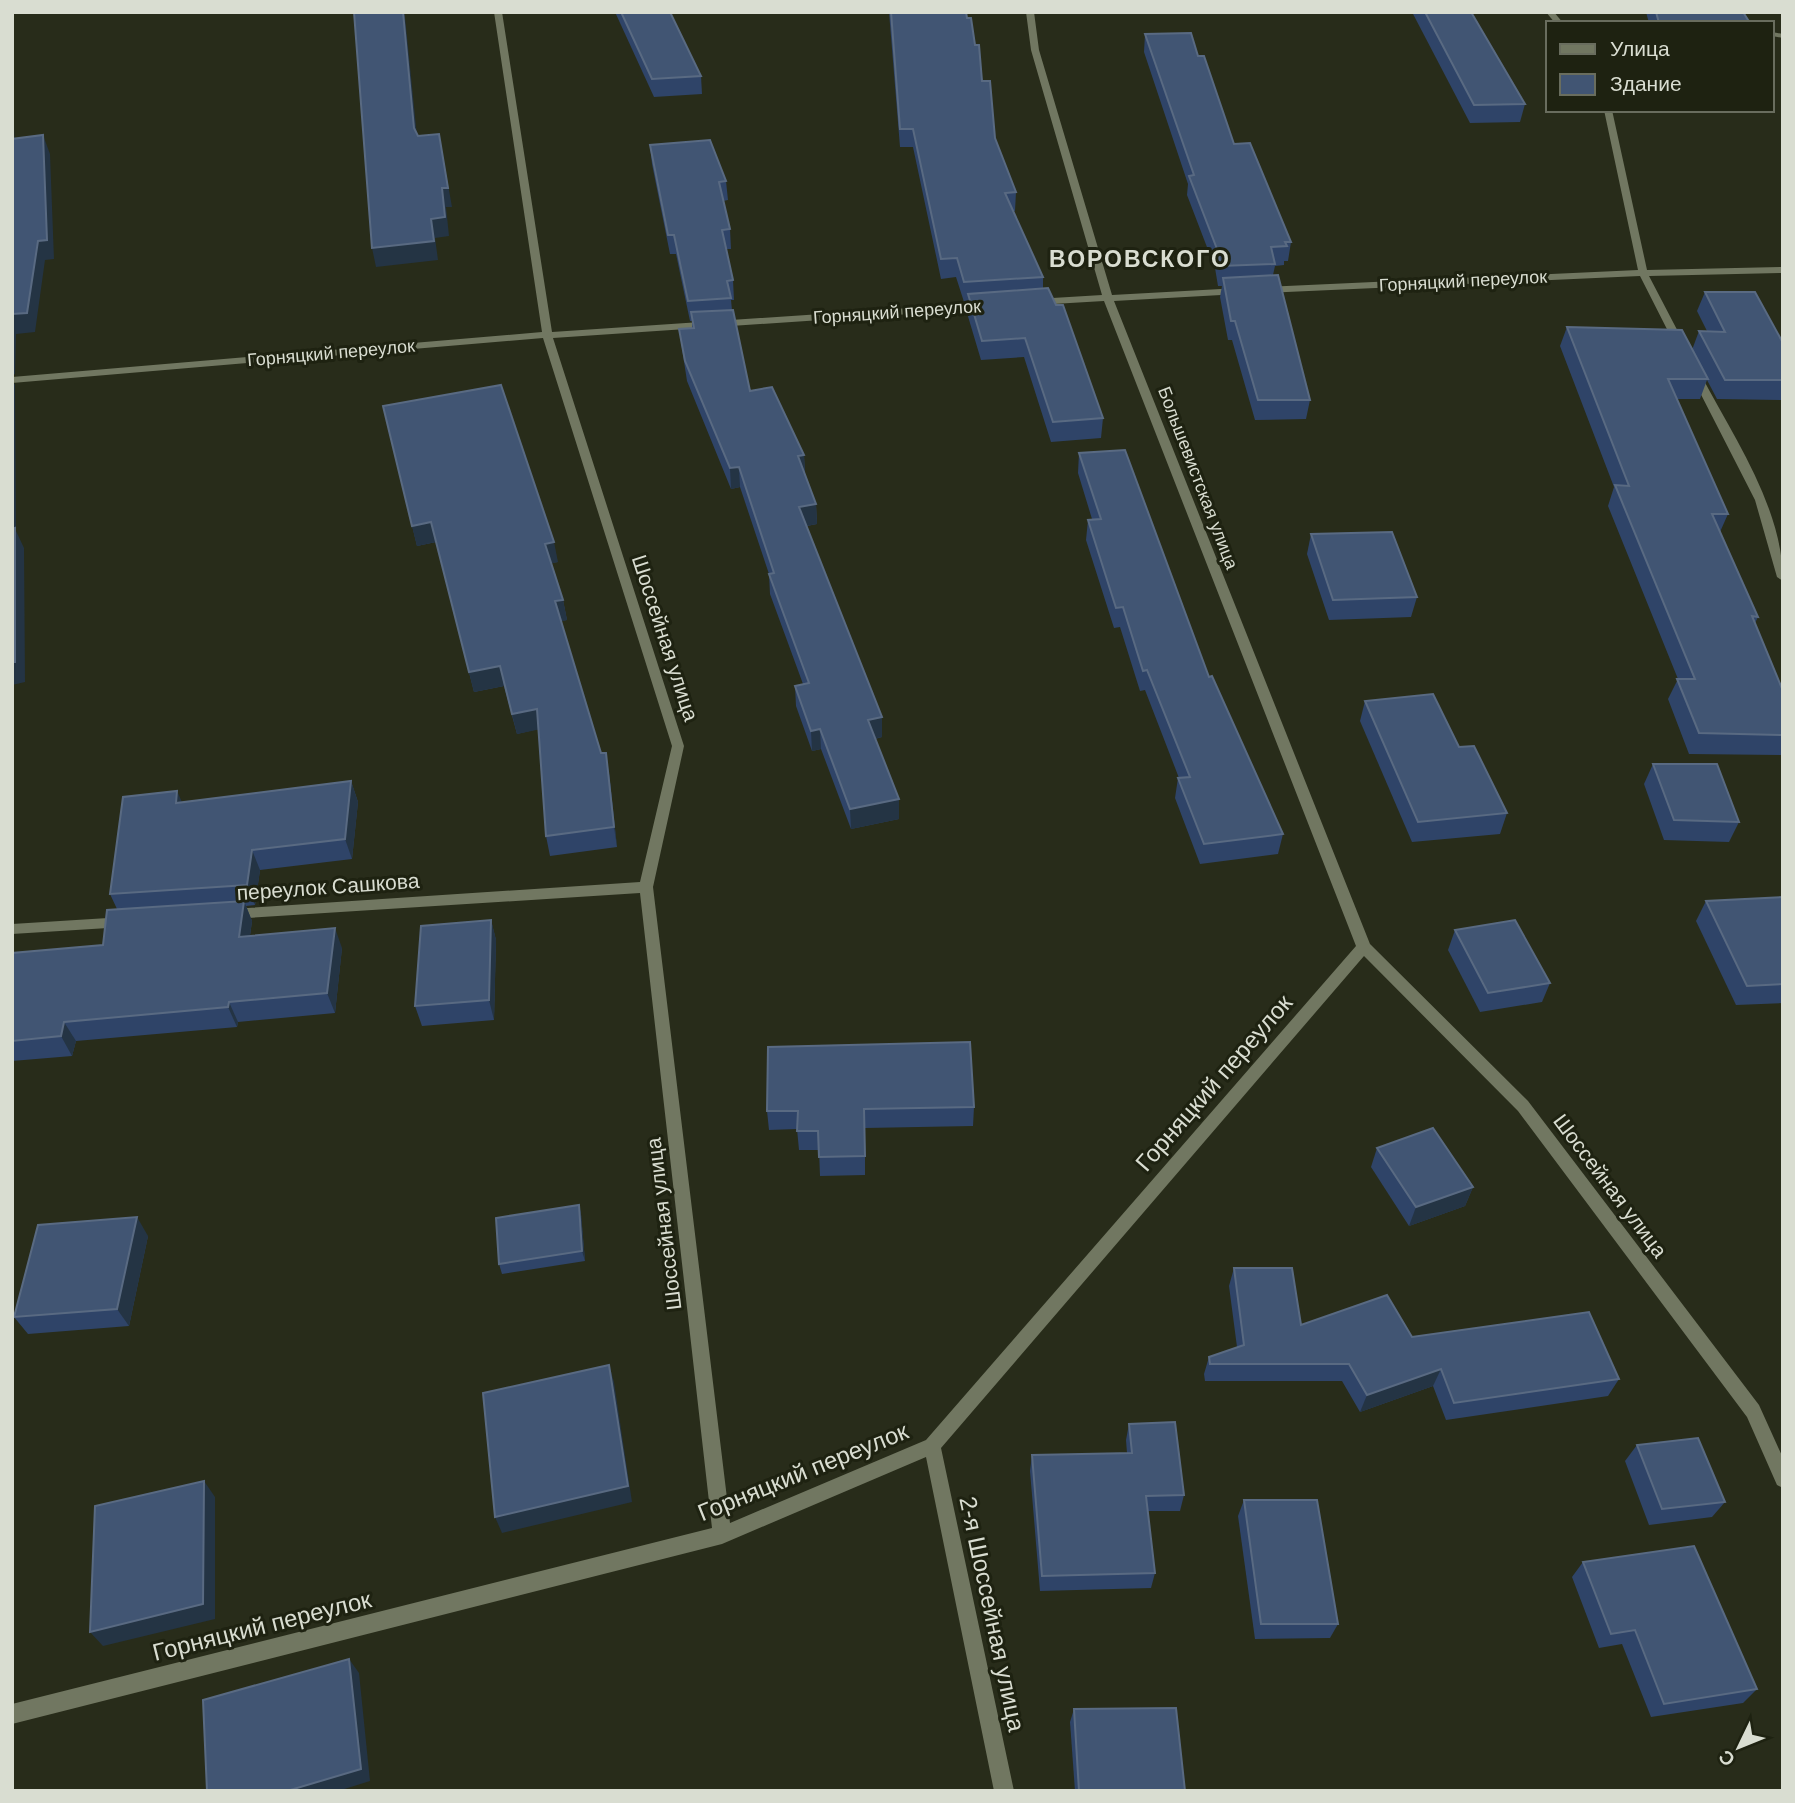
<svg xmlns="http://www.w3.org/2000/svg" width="1795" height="1803" viewBox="0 0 1795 1803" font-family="Arial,sans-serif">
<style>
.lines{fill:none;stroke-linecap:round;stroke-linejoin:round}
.lane{fill:#717761;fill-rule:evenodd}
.street{fill:#717761;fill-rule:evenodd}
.wall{fill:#2f4468}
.shaded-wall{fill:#243444}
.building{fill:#415573;stroke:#596a82;stroke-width:2}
.labels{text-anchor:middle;stroke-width:6;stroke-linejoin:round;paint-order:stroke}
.far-street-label{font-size:18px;fill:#d9ddd1;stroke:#1e2211}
.street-label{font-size:21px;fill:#d9ddd1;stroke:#1e2211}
.far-district-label{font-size:23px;font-weight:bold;letter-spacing:2px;fill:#d9ddd1;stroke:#1e2211}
.near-street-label{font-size:24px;fill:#d9ddd1;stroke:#1e2211}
</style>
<rect width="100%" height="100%" fill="#282c1a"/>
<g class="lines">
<!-- lane -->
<polygon class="lane" points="1772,32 1783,34 1783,38 1772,36"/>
<!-- street -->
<g class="street">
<polygon points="494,12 502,12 552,332 984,303 989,306 984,309 553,338 684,746 653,887 730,1523 926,1440 1356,946 1104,301 1036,305 1031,302 1036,299 1102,295 1031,50 1026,12 1034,12 1039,50 1112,295 1239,288 1244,291 1239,294 1114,301 1370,944 1528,1101 1759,1405 1783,1458 1783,1488 1777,1485 1747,1417 1518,1111 1364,956 941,1448 1014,1791 994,1791 926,1457 722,1544 12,1724 12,1704 712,1528 640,893 232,919 227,918 225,914 227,910 232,909 640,882 672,746 543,338 12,383 12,377 542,332"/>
<polygon points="1546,12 1554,12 1563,23 1555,23"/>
<polygon points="1604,110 1612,110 1647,270 1783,267 1783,273 1649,276 1685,345 1684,347 1675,345 1640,276 1263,293 1258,290 1263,287 1638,270"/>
<path d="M1696 372 1701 375C1734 438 1783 508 1783 581L1777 577 1755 500 1691 375Z"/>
<polygon points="124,917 129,918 131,922 129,926 124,927 12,934 12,924"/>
</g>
</g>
<!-- wall -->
<g class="wall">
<polygon points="615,12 670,12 701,76 702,94 654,97"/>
<polygon points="889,12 966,12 975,45 995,138 1016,192 1015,211 1013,211 1043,277 1043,288 1103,418 1101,438 1051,442 1024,357 981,360 967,313 967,302 964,302 956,277 941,279 913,147 900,147"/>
<polygon points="1412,12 1471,12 1525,104 1520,122 1470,123"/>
<polygon points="1646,12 1743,12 1750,23 1649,23"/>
<polygon points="1145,34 1198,56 1234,144 1291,242 1288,261 1284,261 1284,265 1275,266 1273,275 1310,400 1306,419 1255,420 1232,340 1228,340 1220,297 1222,286 1218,286 1215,268 1187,195 1188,184 1144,52"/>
<polygon points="650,145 726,181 728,200 723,201 730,229 731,249 726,249 733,280 734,300 731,300 732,310 750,391 804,455 805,474 816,504 817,524 807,526 882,737 875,739 899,799 899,819 851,829 821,749 812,751 796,706 795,686 803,684 770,594 769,574 740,487 731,489 687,381 679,329 692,328 692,321 690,321 676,254 670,254 652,164"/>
<polygon points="1705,292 1783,343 1783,400 1717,399 1707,380 1700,399 1677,399 1728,514 1720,532 1758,617 1755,623 1783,691 1783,755 1689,754 1668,699 1678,679 1608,506 1614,487 1560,346 1567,327 1692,350 1699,331 1707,331 1697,311"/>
<polygon points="383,406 558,562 551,563 563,600 567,620 561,621 601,753 609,773 617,847 550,856 546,836 538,729 517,734 504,686 474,692 436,542 417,546"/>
<polygon points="1079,453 1209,677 1283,834 1278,854 1200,864 1175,798 1178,778 1179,778 1145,690 1140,691 1120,627 1114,628 1086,540 1088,520 1092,519 1078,473"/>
<polygon points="1311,534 1417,597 1411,617 1329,620 1307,554"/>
<polygon points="1365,701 1459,747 1507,813 1500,834 1412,842 1360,721"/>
<polygon points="1653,764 1739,822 1729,842 1664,840 1644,784"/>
<polygon points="351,781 358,802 352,859 260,870 255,905 246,906 252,921 250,936 342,948 335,1013 238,1022 237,1027 76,1041 72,1056 12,1061 12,953 103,945 117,909 110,894 182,802"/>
<polygon points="1783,897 1783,1003 1736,1005 1696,921 1706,901"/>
<polygon points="491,920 496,940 494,1020 422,1026 415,1006"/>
<polygon points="1455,930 1550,983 1542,1002 1480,1012 1448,950"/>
<polygon points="974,1107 973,1126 865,1128 865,1175 820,1176 819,1150 799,1150 797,1129 769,1130 767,1111"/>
<polygon points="1377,1148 1473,1187 1465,1206 1409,1226 1371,1167"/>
<polygon points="579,1205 581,1214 585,1261 502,1274 499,1264"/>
<polygon points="148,1236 129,1326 28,1334 14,1317"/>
<polygon points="1234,1268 1301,1325 1412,1337 1619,1379 1608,1396 1446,1420 1433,1386 1360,1412 1342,1381 1205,1381 1204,1374 1209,1357 1237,1347 1229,1286"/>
<polygon points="1129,1424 1184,1495 1180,1511 1148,1511 1155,1573 1151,1588 1040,1591 1030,1471 1032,1455 1127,1453 1126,1440"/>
<polygon points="1637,1445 1725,1502 1712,1517 1649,1525 1625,1461"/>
<polygon points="1244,1500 1338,1624 1330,1638 1255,1639 1238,1516"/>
<polygon points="1583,1562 1757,1689 1743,1703 1651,1717 1622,1644 1599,1648 1572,1577"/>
<polygon points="1074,1709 1185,1791 1075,1791 1070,1722"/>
</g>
<!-- shaded-wall -->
<g class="shaded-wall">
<polygon points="403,12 404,12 405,17 418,146 414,128"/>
<polygon points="12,120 14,126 15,158 12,150"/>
<polygon points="439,134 452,207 446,207 449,236 435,238 438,260 376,267 372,248 431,219 442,188"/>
<polygon points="43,135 50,154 54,259 45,260 35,332 16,334 15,374 12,376 12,314"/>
<polygon points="12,378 15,385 16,531 24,548 25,682 12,685"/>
<polygon points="804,455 805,475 798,456"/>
<polygon points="739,467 740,487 731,489 730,468"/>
<polygon points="816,504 817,524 800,527 799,507"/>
<polygon points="431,522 436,542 417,546 412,526"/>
<polygon points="554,542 558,562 549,564 545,544"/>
<polygon points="563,600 567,620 559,622 555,601"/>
<polygon points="500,666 504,686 474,692 469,672"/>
<polygon points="537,709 541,729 517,734 512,714"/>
<polygon points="882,717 882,737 868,740 868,720"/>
<polygon points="820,729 821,749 812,751 811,731"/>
<polygon points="606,753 609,773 617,847 614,827"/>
<polygon points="351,781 358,802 352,859 345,839"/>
<polygon points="177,791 186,811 176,803"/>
<polygon points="899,799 899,819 851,829 850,809"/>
<polygon points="252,850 260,870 255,905 247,885"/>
<polygon points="244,901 252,921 247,956 239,937"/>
<polygon points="491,920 496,940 494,1020 489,1000"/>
<polygon points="335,928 342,948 335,1013 327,993"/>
<polygon points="229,1002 238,1022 237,1027 228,1007"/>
<polygon points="64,1022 76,1041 72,1056 61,1036"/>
<polygon points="1473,1187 1465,1206 1409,1226 1416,1207"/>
<polygon points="579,1205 581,1214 585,1261 582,1251"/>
<polygon points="137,1217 148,1236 129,1326 117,1309"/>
<polygon points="609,1365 614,1382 632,1502 502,1533 495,1517"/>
<polygon points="1441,1369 1433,1386 1360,1412 1367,1395"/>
<polygon points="204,1481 215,1497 215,1619 103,1646 90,1632"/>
<polygon points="349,1659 359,1673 370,1781 338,1791 287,1791"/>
</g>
<!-- building -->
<g class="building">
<polygon points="354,12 403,12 414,128 418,136 439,134 448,188 442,188 445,217 431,219 434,241 372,248"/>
<polygon points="621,12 670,12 701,76 652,79"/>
<polygon points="891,12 966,12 967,18 971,18 975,45 979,45 982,81 990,81 995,138 1016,192 1005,193 1043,277 964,282 957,258 941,259 913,129 900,129"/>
<polygon points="1425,12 1471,12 1525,104 1474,105"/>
<polygon points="1656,12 1743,12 1750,23 1659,23"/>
<polygon points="1191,33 1198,56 1204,56 1234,144 1250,143 1291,242 1285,242 1287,246 1271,247 1275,264 1221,266 1217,249 1189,176 1194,175 1145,34"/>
<polygon points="43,135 47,240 38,241 27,313 12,314 12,139"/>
<polygon points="710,140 726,181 719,182 730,229 722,230 733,280 727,281 731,298 688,301 674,235 668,235 650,145"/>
<polygon points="1278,275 1310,400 1258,400 1235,321 1231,321 1223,278"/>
<polygon points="1048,288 1056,305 1063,305 1103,418 1053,422 1025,338 982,341 968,294"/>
<polygon points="1705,292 1755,292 1783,343 1783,380 1725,380 1699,331 1725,332"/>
<polygon points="733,310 750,391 772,387 804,455 798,456 816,504 799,507 882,717 868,720 899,799 850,809 820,729 811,731 795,686 809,683 769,574 774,573 739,467 730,468 685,361 679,329 694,328 691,312"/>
<polygon points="1567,327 1682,330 1708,379 1668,379 1728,514 1712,514 1758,617 1752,616 1783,691 1783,735 1699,733 1677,679 1695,679 1615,485 1629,486"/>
<polygon points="501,385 554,542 545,544 563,600 555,601 601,753 606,753 614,827 546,836 537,709 512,714 500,666 469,672 431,522 412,526 383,406"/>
<polygon points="1125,450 1209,677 1212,676 1283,834 1204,844 1178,778 1190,777 1147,670 1143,671 1123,607 1116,608 1088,520 1101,519 1079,453"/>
<polygon points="15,528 15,662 12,662 12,529"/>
<polygon points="1392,532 1417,597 1333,600 1311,534"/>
<polygon points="1433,694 1459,747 1474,746 1507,813 1418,822 1365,701"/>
<polygon points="1653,764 1717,764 1739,822 1674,820"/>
<polygon points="351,781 345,839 252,850 247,885 110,894 123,797 177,791 176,803"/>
<polygon points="1783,897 1783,984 1747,986 1706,901"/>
<polygon points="244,901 239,937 335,928 327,993 229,1002 228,1007 64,1022 61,1036 12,1041 12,953 103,945 107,910"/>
<polygon points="491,920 489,1000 415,1006 421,926"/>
<polygon points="1515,920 1550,983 1488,993 1455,930"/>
<polygon points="970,1042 974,1107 864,1109 865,1156 819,1157 818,1131 797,1131 798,1111 767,1111 768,1047"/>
<polygon points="1433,1128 1473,1187 1416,1207 1377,1148"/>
<polygon points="579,1205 582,1251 499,1264 496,1218"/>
<polygon points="137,1217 117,1309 14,1317 38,1225"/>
<polygon points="1234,1268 1292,1268 1301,1325 1387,1295 1412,1337 1589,1312 1619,1379 1454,1403 1441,1369 1367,1395 1349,1364 1210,1364 1209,1357 1244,1345"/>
<polygon points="609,1365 628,1486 495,1517 483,1393"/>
<polygon points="1175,1422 1184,1495 1146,1496 1155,1573 1042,1576 1032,1455 1132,1453 1129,1424"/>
<polygon points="1698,1438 1725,1502 1662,1509 1637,1445"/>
<polygon points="204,1481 203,1604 90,1632 95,1506"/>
<polygon points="1244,1500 1317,1500 1338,1624 1261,1624"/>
<polygon points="1694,1546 1757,1689 1664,1704 1635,1630 1611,1634 1583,1562"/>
<polygon points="349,1659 361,1769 287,1791 207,1791 203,1700"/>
<polygon points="1176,1708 1185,1791 1079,1791 1074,1709"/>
</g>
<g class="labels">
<!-- far-street labels -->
<g class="far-street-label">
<text transform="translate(1463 281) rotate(-3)" y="6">Горняцкий переулок</text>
<text transform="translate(897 312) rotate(-4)" y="6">Горняцкий переулок</text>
<text transform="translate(331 353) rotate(-5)" y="6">Горняцкий переулок</text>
<text transform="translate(1198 478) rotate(69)" y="6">Большевистская улица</text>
</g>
<!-- street labels -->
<g class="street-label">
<text transform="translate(665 638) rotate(72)" y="7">Шоссейная улица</text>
<text transform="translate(328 887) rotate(-4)" y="7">переулок Сашкова</text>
<text transform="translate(1610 1186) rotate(53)" y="7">Шоссейная улица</text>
<text transform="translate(664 1224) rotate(-97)" y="7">Шоссейная улица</text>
</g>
<!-- far-district labels -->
<g class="far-district-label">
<text x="1140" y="267">ВОРОВСКОГО</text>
</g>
<!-- near-street labels -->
<g class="near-street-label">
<text transform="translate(1214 1083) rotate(-49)" y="8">Горняцкий переулок</text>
<text transform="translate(803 1472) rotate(-22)" y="8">Горняцкий переулок</text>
<text transform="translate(992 1614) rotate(78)" y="8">2-я Шоссейная улица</text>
<text transform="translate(262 1626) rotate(-14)" y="8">Горняцкий переулок</text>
</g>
</g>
<!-- border -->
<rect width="1795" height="1803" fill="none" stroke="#d9ddd1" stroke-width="28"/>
<!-- legend -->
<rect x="1546" y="21" width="228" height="91" fill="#1e2211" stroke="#696d5e" stroke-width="2"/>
<rect x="1560" y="44" width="35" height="10" fill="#717761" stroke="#696d5e" stroke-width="2"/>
<text x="1610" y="56" font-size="21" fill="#d9ddd1">Улица</text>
<rect x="1560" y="74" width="35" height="21" fill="#415573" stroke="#696d5e" stroke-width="2"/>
<text x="1610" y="91" font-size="21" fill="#d9ddd1">Здание</text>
<!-- north arrow -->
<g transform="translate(1739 1747) rotate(227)" stroke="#1e2211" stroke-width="5" paint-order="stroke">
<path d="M0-5L12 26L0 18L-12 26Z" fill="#d9ddd1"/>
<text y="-10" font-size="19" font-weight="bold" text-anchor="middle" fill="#d9ddd1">С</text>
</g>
</svg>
